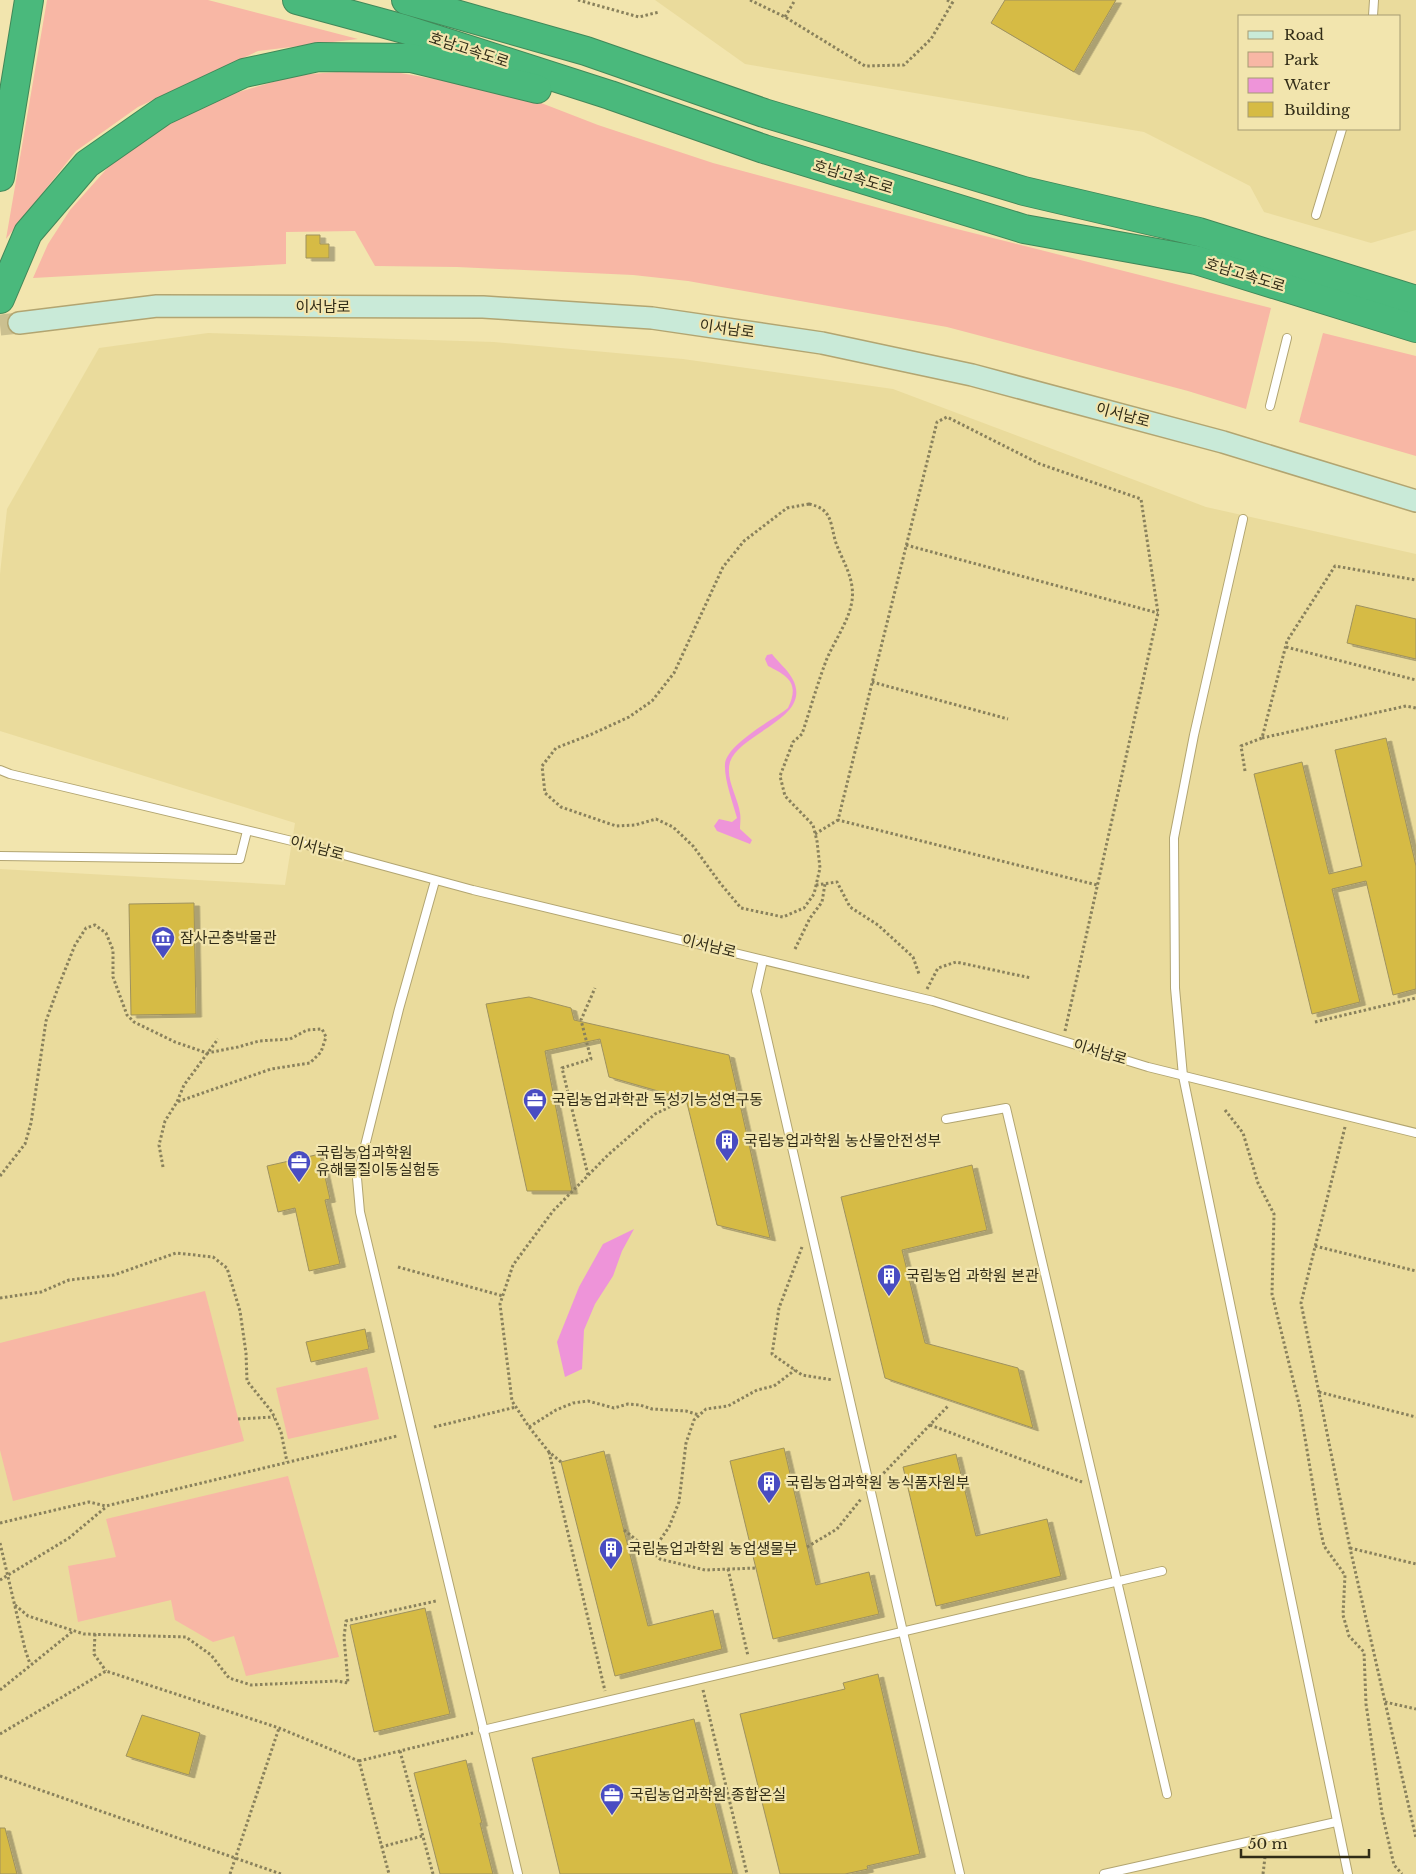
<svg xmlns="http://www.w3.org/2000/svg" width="1416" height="1874" viewBox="0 0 1416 1874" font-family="'Libre Baskerville','Noto Sans KR',serif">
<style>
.built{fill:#eadb9c;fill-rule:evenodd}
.green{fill:#f8b7a5}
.water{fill:#ee94d9}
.building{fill:#d6bb44;stroke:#9f925f;filter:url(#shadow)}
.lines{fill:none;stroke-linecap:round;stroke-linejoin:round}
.secondary-tunnel{stroke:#cbc090;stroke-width:21;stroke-dasharray:21 11;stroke-linecap:butt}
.service-casing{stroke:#b2a571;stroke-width:10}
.secondary-casing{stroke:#b2a571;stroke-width:24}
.motorway-casing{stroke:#418859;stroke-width:30}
.path{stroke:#89815c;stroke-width:3;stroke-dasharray:2.5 2.5;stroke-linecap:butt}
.service{stroke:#fff;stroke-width:8}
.secondary{stroke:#c9ead8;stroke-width:21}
.motorway{stroke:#4ab97c;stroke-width:28}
.labels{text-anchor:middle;stroke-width:4.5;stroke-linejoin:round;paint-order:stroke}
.street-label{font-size:15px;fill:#312c17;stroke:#f2e5ae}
.poi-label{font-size:15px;fill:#312c17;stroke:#f2e5ae;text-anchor:start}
</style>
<defs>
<filter id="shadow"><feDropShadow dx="5.5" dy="3" stdDeviation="0" flood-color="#0004"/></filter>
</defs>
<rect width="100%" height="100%" fill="#f2e5ae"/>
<!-- built -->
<g class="built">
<path d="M655 0H1416V230L1371 243 1264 212 1250 186 1144 132 745 64ZM1240 16H1400V129H1240Z"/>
<polygon points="208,333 494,342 683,359 893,389 1206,507 1416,554 1416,1874 0,1874 0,869 285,885 295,823 0,731 0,574 7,509 99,348"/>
</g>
<!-- green -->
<g class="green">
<polygon points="47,0 208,0 358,39 258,51 138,107 76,151 6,239"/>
<polygon points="378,69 518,94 598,125 713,163 953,228 1271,308 1246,409 1188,391 947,327 688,281 633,275 457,267 375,266 355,231 286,232 286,264 33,278 48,244 70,210 111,164 161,129 218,98 297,75"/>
<polygon points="1323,333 1416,356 1416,456 1299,422"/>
<polygon points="205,1291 244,1441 13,1501 0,1450 0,1343"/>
<polygon points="367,1367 379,1419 288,1439 276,1388"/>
<polygon points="288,1476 339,1657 246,1676 234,1636 213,1642 175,1620 171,1600 78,1622 68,1566 116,1557 106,1519"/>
</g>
<!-- water -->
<g class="water">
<path d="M772 654C778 662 787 669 792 678 815 718 740 732 730 762 725 779 738 797 740 813 741 818 740 824 740 829L752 840 750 844 717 831 714 826 719 819 732 822 737 818C733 803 724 779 725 764 727 744 773 720 788 708 800 683 788 676 768 666L765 659 767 655Z"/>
<polygon points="634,1229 622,1251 613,1276 595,1304 584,1330 582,1369 565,1377 557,1342 579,1287 603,1244"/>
</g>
<!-- building -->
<g class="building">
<polygon points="1005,0 1116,0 1074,72 991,23"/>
<polygon points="306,235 320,235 320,244 329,244 329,258 306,258"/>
<polygon points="1356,605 1416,619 1416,659 1347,643"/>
<polygon points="1386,738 1416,866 1416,989 1393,995 1366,881 1332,889 1360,1002 1312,1014 1254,774 1302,762 1329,874 1362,866 1335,750"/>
<polygon points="194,903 196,1014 131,1015 129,904"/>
<polygon points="529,997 571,1008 574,1020 729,1055 770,1238 717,1225 686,1099 609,1077 600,1039 545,1051 572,1191 527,1191 486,1004"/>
<polygon points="320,1154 330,1199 325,1200 340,1264 309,1271 295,1208 278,1212 267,1166"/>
<polygon points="972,1165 987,1230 902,1250 925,1343 1018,1368 1033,1428 885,1378 841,1197"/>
<polygon points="365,1329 369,1349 311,1362 306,1342"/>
<polygon points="784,1448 816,1585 869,1572 879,1614 773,1639 730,1461"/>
<polygon points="604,1451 648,1626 713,1610 722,1649 615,1676 561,1462"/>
<polygon points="956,1454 976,1536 1047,1519 1061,1576 936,1606 903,1467"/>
<polygon points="425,1608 450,1714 374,1732 350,1625"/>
<polygon points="878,1674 920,1854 867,1866 868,1869 845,1874 780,1874 740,1714 845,1689 843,1683"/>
<polygon points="142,1715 200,1733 189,1775 126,1756"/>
<polygon points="694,1719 733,1874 560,1874 532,1758"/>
<polygon points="466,1760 482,1823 480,1823 493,1874 440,1874 414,1773"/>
<polygon points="0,1828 5,1828 17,1874 0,1874"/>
</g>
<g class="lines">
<!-- secondary-tunnel -->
<polyline class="secondary-tunnel" points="0,325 19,323"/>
<!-- service casing -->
<g class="service-casing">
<g id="service">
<polyline points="1373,16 1374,0"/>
<polyline points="1316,215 1342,129"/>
<polyline points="1270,406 1287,338"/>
<polyline points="1243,519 1194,735 1174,838 1175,988 1183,1076 1348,1874"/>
<polyline points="0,770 10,774 292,841 473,890 933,1001 1148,1067 1416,1133"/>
<polyline points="0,856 240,859 247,831"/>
<polyline points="435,881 399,1009 357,1178 360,1212 518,1874"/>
<polyline points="763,960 756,991 758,999 903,1632 960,1874"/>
<polyline points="946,1119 1006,1108 1167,1794"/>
<polyline points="483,1730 1162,1571"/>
<polyline points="1104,1874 1336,1822"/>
</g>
</g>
<!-- secondary casing -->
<g class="secondary-casing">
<polyline id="secondary" points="19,323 157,306 483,307 652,318 822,343 972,375 1223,442 1416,501"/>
</g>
<!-- motorway casing -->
<g class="motorway-casing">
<g id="motorway">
<polyline points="297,0 404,29 610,95 764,149 1024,229 1196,260 1416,328"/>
<polyline points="406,0 586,51 764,113 1024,191 1199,232 1416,300"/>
<polyline points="0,177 29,0"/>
<polyline points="0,299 28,233 87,164 163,111 244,73 318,57 411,58 537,89"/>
</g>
</g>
<!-- path -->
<g class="path">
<polyline points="578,0 639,17 659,12"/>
<polyline points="750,0 785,17 865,66 904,65 931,39 954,0"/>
<polyline points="947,0 952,3"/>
<polyline points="785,17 795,0"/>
<path d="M809 504C831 509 830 520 835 540 840 556 850 570 852 587 856 613 835 638 826 661 817 685 810 710 802 734L793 742 780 776 785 796 813 825 817 841 820 868 814 894 804 908 783 917 741 908 720 883 693 846 673 827 656 819 635 825 616 826 561 807 545 793 542 766 556 748 592 734 629 717 652 701 674 673 723 567 744 541 787 508Z"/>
<polyline points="906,545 1158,613"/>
<polyline points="1286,647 1416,680"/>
<polyline points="872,682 1008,719"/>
<polyline points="1262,738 1406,706 1416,708"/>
<polyline points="1245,771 1241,746 1262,738 1287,641 1335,566 1416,580"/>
<polyline points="815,834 838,820"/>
<polyline points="816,885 837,882 850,907 878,925 913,957 919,974"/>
<polyline points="795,949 810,918 822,902 825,884"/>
<polyline points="927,989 938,968 956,962 1031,978"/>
<polyline points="1315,1022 1416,998"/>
<polyline points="1065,1031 1158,613 1141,499 1040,464 947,417 937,422 838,820 1097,885"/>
<polyline points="1225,1110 1243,1133 1258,1183 1274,1214 1272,1294 1300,1408 1320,1528 1324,1546 1345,1575 1343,1615 1349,1636 1364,1652 1366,1704 1382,1813 1394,1865 1402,1874"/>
<polyline points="1345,1127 1301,1303 1350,1548 1416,1838"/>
<polyline points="163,1167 159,1145 165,1121 177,1102 184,1085 218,1039"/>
<polyline points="588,1175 562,1068 591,1059 581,1020 595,988"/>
<polyline points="0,1176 25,1144 31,1123 46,1021 59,985 75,945 86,928 95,925 106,933 113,950 113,977 127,1015 134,1022 175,1042 207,1053 238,1047 259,1041 290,1039 307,1030 322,1029 326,1037 321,1052 310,1063 271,1069 177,1102"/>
<polyline points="1315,1246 1416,1271"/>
<polyline points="802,1247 779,1308 772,1354 802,1375 833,1380"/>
<polyline points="398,1267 503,1296"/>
<polyline points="0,1298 41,1292 69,1280 114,1275 176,1253 213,1257 227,1268 240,1311 246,1353 247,1381 272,1412 281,1432 287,1462"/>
<polyline points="1319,1392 1416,1417"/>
<polyline points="238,1419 274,1417"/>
<polyline points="930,1425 1082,1482"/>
<polyline points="434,1427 516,1407"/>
<polyline points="529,1427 556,1410 573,1403 588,1401 614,1408 628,1404 640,1405 652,1409 686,1411 699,1415"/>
<polyline points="549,1452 605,1691"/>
<polyline points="561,1462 549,1452 529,1427 512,1401 500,1304 513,1265 553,1211 609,1154 655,1114 686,1099"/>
<polyline points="880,1477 949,1405"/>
<polyline points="0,1523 89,1502 106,1506 397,1436"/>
<polyline points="624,1530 660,1559 705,1570 756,1568"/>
<polyline points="0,1543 25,1649 30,1664"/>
<polyline points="807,1547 837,1529 861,1499"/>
<polyline points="1350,1548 1416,1564"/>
<polyline points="652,1552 669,1527 679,1502 686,1443 694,1420 706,1409 728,1406 757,1390 774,1386 795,1370"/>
<polyline points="728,1569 748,1656"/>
<polyline points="0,1580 69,1538 106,1507"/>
<polyline points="15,1605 28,1616 84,1634 186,1637 211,1655 229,1678 251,1685 337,1681 348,1683 344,1637 346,1621 436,1601"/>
<polyline points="95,1634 94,1654 106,1671"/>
<polyline points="0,1690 73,1631"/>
<polyline points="703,1690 747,1874"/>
<polyline points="1385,1702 1416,1709"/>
<polyline points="0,1734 106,1671 279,1728 359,1761 389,1874"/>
<polyline points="400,1751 433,1874"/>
<polyline points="359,1761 473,1733"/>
<polyline points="0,1776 281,1874"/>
<polyline points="381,1847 422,1836"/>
<polyline points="230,1874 279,1728"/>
<polyline points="1263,1874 1265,1857"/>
</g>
<!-- service -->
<use href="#service" class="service"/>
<!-- secondary -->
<use href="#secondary" class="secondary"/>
<!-- motorway -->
<use href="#motorway" class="motorway"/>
</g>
<!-- icons -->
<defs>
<g id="museum-pin" transform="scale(1.25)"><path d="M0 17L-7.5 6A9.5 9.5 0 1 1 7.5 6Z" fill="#494cc2" stroke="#f2e5ae"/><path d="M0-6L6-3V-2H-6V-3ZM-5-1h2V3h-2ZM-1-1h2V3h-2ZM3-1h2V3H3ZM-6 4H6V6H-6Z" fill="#fff"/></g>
<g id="office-pin" transform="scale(1.25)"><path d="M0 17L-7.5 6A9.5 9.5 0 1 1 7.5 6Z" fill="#494cc2" stroke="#f2e5ae"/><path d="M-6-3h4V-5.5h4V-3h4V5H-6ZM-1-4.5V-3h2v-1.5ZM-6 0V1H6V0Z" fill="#fff"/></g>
<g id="building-pin" transform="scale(1.25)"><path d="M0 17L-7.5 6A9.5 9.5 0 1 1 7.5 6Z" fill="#494cc2" stroke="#f2e5ae"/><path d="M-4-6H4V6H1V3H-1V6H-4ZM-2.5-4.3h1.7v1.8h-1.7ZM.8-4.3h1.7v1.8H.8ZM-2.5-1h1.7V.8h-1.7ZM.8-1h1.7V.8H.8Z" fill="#fff"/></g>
</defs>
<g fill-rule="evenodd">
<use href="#museum-pin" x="163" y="938"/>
<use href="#office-pin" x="535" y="1100"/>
<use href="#building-pin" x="727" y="1141"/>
<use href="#office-pin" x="299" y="1162"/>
<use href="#building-pin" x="889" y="1276"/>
<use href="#building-pin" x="769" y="1483"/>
<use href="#building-pin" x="611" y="1549"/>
<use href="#office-pin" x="612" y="1795"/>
</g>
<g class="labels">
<!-- street labels -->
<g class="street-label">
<text transform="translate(469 50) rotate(18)" y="5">호남고속도로</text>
<text transform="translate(853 177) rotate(17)" y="5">호남고속도로</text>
<text transform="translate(1245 275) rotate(17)" y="5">호남고속도로</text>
<text x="323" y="312">이서남로</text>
<text transform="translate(727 329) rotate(8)" y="5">이서남로</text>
<text transform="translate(1123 415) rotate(15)" y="5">이서남로</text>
<text transform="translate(317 848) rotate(15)" y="5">이서남로</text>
<text transform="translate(709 946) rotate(14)" y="5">이서남로</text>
<text transform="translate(1100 1052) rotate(17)" y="5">이서남로</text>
</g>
<!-- poi labels -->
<g class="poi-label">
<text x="180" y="943">잠사곤충박물관</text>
<text x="552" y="1105">국립농업과학관 독성기능성연구동</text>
<text x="744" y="1146">국립농업과학원 농산물안전성부</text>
<text x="316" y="1158">국립농업과학원<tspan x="316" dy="17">유해물질이동실험동</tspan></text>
<text x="906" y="1281">국립농업 과학원 본관</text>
<text x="786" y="1488">국립농업과학원 농식품자원부</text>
<text x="628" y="1554">국립농업과학원 농업생물부</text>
<text x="630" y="1800">국립농업과학원 종합온실</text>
</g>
</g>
<!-- legend -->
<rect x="1238" y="15" width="162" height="115" fill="#f2e5ae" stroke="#a59b72"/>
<rect x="1248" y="31" width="25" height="8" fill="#c9ead8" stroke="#a59b72"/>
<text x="1284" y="40" font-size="15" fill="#312c17">Road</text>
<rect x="1248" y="52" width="25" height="15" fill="#f8b7a5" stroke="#a59b72"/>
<text x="1284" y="65" font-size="15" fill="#312c17">Park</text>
<rect x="1248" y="78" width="25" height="15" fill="#ee94d9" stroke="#a59b72"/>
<text x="1284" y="90" font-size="15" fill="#312c17">Water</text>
<rect x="1248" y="102" width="25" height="15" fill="#d6bb44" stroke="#a59b72"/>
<text x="1284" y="115" font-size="15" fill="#312c17">Building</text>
<!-- scale -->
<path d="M1241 1849v8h128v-8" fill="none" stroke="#312c17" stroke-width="2.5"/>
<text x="1248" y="1849" font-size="15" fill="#312c17" stroke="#f2e5ae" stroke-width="4" paint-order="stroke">50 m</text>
</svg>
